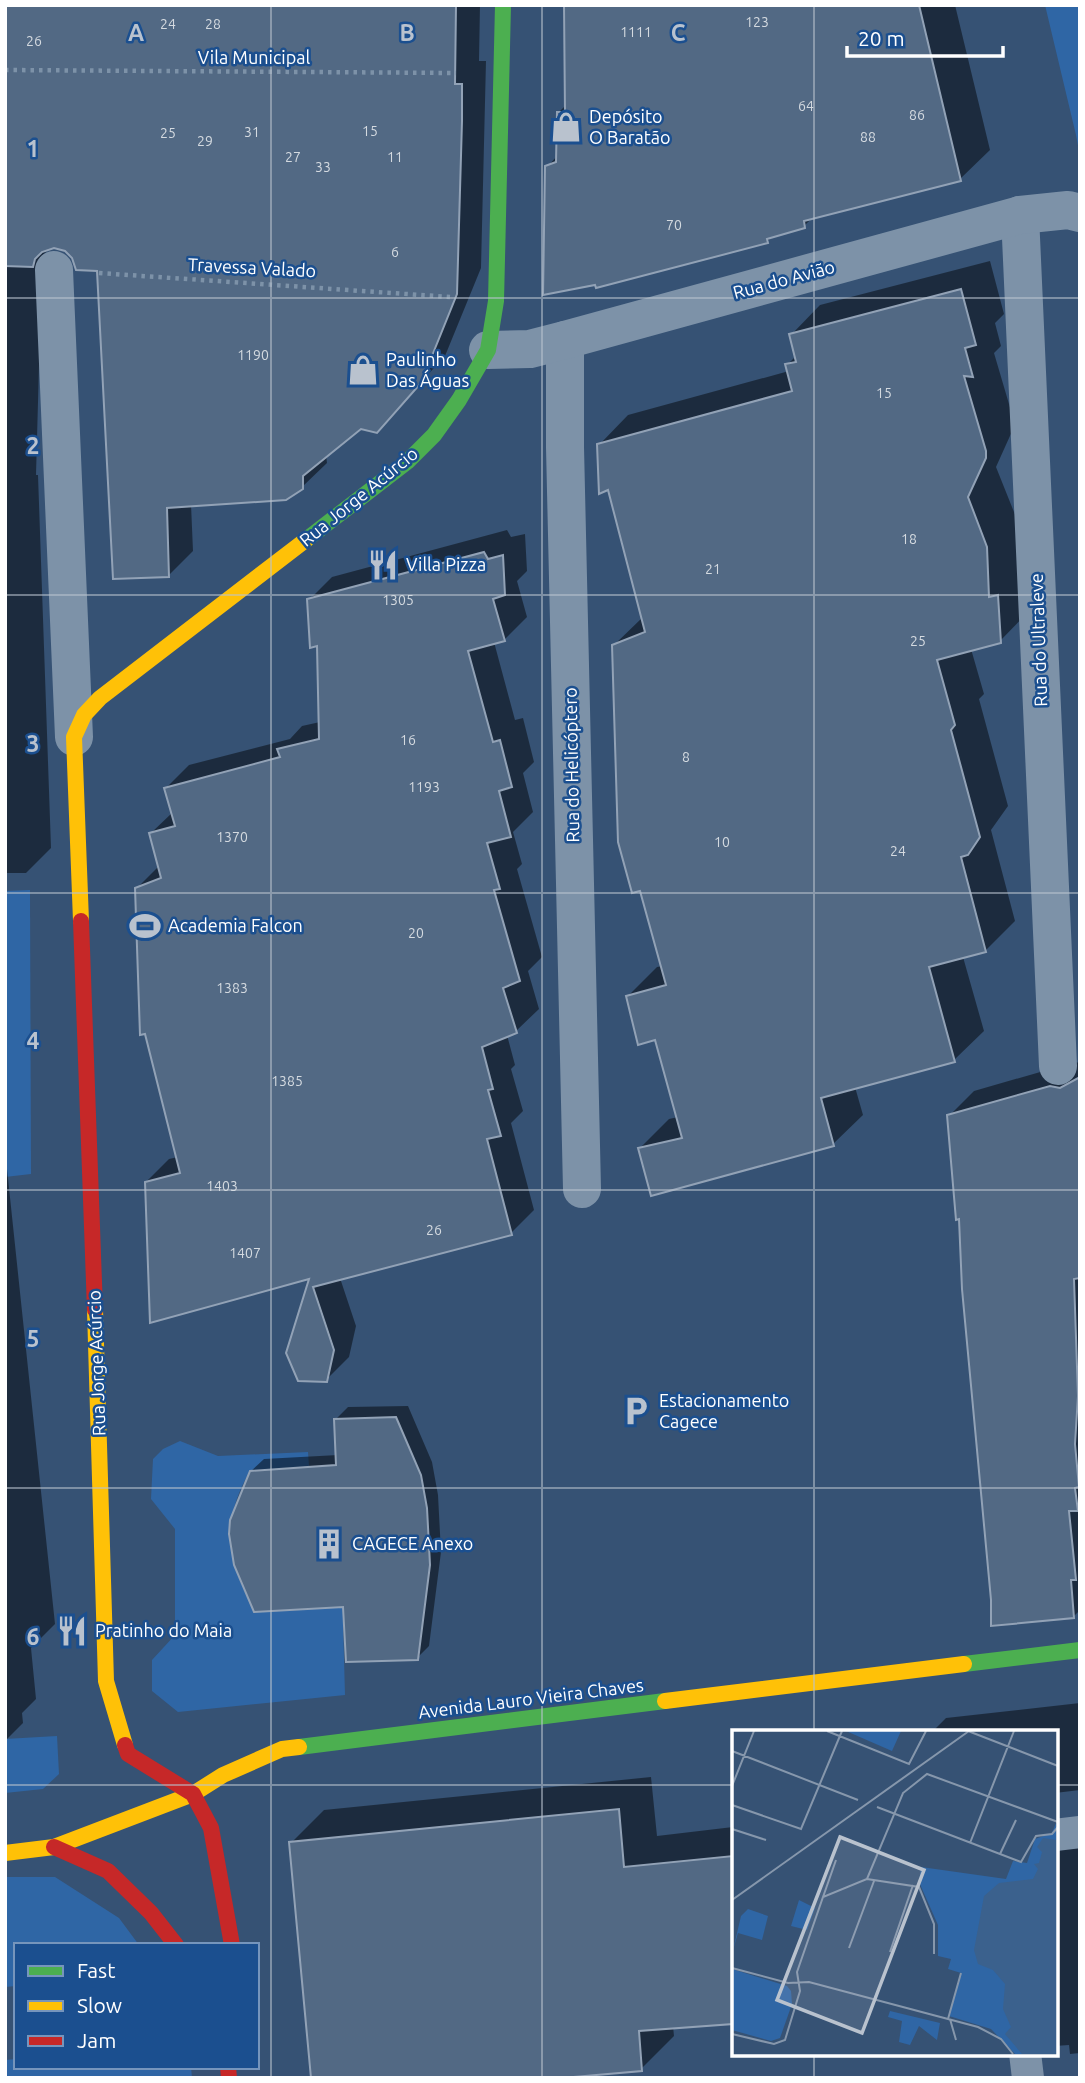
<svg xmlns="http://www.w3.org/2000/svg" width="1085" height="2083" viewBox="0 0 1085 2083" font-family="Ubuntu,sans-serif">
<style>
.green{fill:#2f66a5}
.shadow{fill:#0007}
.building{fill:#526984;stroke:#92a2b6;stroke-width:2}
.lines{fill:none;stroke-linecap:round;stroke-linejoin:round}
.path{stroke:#7d92a8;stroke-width:4.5;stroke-dasharray:3.5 5;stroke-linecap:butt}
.lane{stroke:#7d92a8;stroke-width:32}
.street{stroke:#7d92a8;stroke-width:38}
.fast{stroke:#4caf50;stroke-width:16}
.slow{stroke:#ffc107;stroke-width:16}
.jam{stroke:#c62828;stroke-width:16}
.grid{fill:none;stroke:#b9c2ce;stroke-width:2;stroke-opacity:0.55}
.labels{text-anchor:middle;stroke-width:5;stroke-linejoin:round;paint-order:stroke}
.number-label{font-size:14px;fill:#d4dae0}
.street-label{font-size:18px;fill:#fff;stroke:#1b4f8f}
.poi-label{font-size:18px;fill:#fff;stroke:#1b4f8f;text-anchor:start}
.inset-road{fill:none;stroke:#8697ac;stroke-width:2}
.view{fill:#b9c2ce;fill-opacity:0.15;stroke:#b9c2ce;stroke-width:3.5}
.inset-edge{fill:none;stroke:#fff;stroke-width:3.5}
.grid-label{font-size:23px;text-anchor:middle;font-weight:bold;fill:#b9c2ce;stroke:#1b4f8f;stroke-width:5;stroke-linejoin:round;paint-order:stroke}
</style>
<rect width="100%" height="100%" fill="#365274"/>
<!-- green -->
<g class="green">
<polygon points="1045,5 1080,5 1080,156 1076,135"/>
<polygon points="30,890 31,1174 5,1177 5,891"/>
<path d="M180 1441 218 1456 308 1452 310 1480 292 1468 250 1471C220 1523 227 1561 255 1612L299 1610V1588L342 1586 345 1695 178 1712 152 1691V1660L175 1635V1529L151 1499 153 1459 163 1449Z"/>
<polygon points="57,1736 59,1774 43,1789 5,1793 5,1739"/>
<polygon points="5,1877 55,1877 119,1918 139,1945 16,1945 16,1986 5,1987"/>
<polygon points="16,2059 16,2067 191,2067 192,2078 5,2078 5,2060"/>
</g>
<!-- shadow -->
<g class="shadow">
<polygon points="5,5 480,5 479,61 486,61 481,268 445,356 376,431 361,428 326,455 327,463 302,487 191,504 193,551 169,575 98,270 74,257 66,249 50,248 42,256 36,475 38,475 51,848 26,873 5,873"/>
<polygon points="563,5 955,5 990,150 960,179 814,216 804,226 773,235 767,242 547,167 558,155 558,113 566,105"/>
<polygon points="990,261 1004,314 995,323 1001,346 994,353 1014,421 1014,427 996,467 1016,517 1029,611 1000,641 971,649 984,694 979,699 1008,806 991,830 1015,921 985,951 963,957 984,1031 954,1060 855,1087 863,1115 833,1144 640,1148 669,1119 678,1117 656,1038 628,996 657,967 663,966 613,646 643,617 599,445 628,415 789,371 787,365 796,356 791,335 820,305"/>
<polygon points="507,530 511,537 525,534 527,571 517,581 527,617 504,640 494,642 515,720 523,718 534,762 523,773 533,812 513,832 522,864 517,869 542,957 528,971 539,1009 516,1031 507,1035 515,1065 511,1069 523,1111 511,1123 534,1210 511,1233 340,1278 356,1326 349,1357 326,1380 288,1353 312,1277 146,1182 169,1159 178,1157 136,889 160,865 151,833 173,812 166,788 189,765 290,739 302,726 320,722 319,644 309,600 332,577"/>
<polygon points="1075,1062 1080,1063 1080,1610 1074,1616 992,1600 961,1217 949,1116 974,1091"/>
<polygon points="5,1169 7,1169 55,1624 31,1648 36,1699 22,1713 23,1723 5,1741"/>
<polygon points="408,1406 432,1462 438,1495 441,1552 429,1646 417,1658 345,1605 251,1471 264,1459 338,1455 336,1419 348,1407"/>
<polygon points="1080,1703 1080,1790 1055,1793 1055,1731 933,1731 946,1718"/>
<polygon points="651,1777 657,1836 733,1827 733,2022 673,2026 674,2036 641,2069 291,1843 324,1810"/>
<polygon points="1080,1844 1080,2053 1070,2054 1069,2045 1055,2046 1055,1845"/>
<polygon points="937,2053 981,2053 937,2057"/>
</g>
<!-- building -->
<g class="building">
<polygon points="5,5 456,5 455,84 462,84 462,121 457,294 421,383 377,433 361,429 303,476 303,489 286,500 167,508 169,577 113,579 97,271 76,270 72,258 65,251 54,248 42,252 35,259 33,267 5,266"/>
<polygon points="564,5 919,5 961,181 804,221 805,228 767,239 768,243 596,288 595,285 543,295 545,166 556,162 557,112 565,112"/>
<polygon points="961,289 976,345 965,348 973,377 964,376 986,451 986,458 968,497 987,547 989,597 998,595 1001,643 937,660 955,725 951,730 980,837 968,855 961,857 986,952 929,967 955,1062 821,1098 834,1146 651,1196 638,1148 682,1138 655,1040 638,1045 626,996 666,985 640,891 632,893 618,842 612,645 645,632 608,490 599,494 597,444 792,391 785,364 796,362 789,334"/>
<polygon points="484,552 488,559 503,555 505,595 493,599 505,641 468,651 493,742 500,740 512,787 499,791 511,837 487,843 500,889 494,890 520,981 503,988 517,1033 482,1047 493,1089 488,1090 501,1136 487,1139 512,1235 313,1287 334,1350 327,1382 298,1381 286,1353 309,1279 150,1323 145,1182 180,1173 145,1034 140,1035 135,888 161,878 149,833 175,826 164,788 280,757 277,749 319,739 317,646 310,648 307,599"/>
<polygon points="1080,1077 1080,1278 1074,1279 1078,1396 1075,1444 1079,1487 1075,1488 1078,1511 1069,1511 1076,1580 1071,1580 1074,1618 991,1626 991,1600 962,1289 959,1219 956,1220 947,1115 1050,1086 1060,1088"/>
<polygon points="396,1417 421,1475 427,1508 430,1565 418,1660 346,1662 343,1607 254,1612 234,1565 229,1534 230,1520 250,1471 336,1465 334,1419"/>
<polygon points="619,1809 624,1867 733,1856 733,2024 639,2031 642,2071 562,2078 311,2078 289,1842"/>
</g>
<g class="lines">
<!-- path -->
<g class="path">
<polyline points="5,70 456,73"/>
<polyline points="99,273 450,297"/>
</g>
<!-- lane -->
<g class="lane">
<polyline points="1055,1835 1080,1832"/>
<polyline points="1025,2053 1028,2078"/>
</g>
<!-- street -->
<g class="street">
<polyline points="1020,215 1058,1066"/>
<polyline points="54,270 74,737"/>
<polyline points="565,340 565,447 582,1189"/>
<polyline points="488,350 530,349 565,340 1020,215 1068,210 1080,213"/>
</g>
<!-- fast -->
<g class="fast">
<polyline points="307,539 407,462 434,435 459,400 488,350 496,301 503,5"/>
<polyline points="964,1664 1080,1650"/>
<polyline points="299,1747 665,1701"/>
</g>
<!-- slow -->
<g class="slow">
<polyline points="81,921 74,737 84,715 100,698 307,539"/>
<polyline points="95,1310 106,1681 125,1745"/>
<polyline points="665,1701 964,1664"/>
<polyline points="5,1853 54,1847 193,1794 223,1775 282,1749 299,1747"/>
</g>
<!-- jam -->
<g class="jam">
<polyline points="81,921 95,1310"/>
<polyline points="125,1745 128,1754 193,1794 211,1828 232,1945"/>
<polyline points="54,1847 108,1871 151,1913 176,1945"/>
<polyline points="228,2067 229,2078"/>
</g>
</g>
<!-- grid -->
<path class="grid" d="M271 5V2078M542 5V2078M814 5V1731M5 298H1080M5 595H1080M5 893H1080M5 1190H1080M5 1488H1080M5 1785H733M1055 1785H1080M814 2053V2078"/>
<!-- icons -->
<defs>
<g id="shop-bare" transform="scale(2.415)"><path d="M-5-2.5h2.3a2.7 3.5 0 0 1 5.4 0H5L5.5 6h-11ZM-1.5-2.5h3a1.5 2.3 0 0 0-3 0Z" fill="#b9c2ce" stroke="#1b4f8f" stroke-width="2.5" paint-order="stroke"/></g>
<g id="restaurant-bare" transform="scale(2.415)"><path d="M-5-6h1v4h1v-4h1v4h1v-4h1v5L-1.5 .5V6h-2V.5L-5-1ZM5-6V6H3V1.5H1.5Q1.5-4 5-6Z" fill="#b9c2ce" stroke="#1b4f8f" stroke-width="2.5" paint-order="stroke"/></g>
<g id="stadium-bare" transform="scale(2.415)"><path d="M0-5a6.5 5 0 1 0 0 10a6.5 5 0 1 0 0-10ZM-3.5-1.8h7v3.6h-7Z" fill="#b9c2ce" stroke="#1b4f8f" stroke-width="2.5" paint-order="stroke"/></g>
<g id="parking-bare" transform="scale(2.415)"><path d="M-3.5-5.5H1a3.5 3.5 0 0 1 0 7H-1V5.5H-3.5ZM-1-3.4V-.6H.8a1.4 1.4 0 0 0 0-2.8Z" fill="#b9c2ce" stroke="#1b4f8f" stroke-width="2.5" paint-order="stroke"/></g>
<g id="building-bare" transform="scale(2.415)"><path d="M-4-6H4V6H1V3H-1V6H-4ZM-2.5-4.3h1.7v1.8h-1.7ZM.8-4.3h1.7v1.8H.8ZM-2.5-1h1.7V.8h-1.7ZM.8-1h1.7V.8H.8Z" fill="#b9c2ce" stroke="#1b4f8f" stroke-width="2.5" paint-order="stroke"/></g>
</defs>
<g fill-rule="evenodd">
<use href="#shop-bare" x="566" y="127"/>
<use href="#shop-bare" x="363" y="370"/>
<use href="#restaurant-bare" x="383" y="565"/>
<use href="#stadium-bare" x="145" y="926"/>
<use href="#parking-bare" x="636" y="1411"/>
<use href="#building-bare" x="329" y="1544"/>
<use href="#restaurant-bare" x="72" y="1631"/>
</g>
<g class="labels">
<!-- number labels -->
<g class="number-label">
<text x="757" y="27">123</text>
<text x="168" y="29">24</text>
<text x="213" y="29">28</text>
<text x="636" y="37">1111</text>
<text x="34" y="46">26</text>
<text x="806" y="111">64</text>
<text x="917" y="120">86</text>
<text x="370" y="136">15</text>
<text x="252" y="137">31</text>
<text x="168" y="138">25</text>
<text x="868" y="142">88</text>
<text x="205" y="146">29</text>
<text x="293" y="162">27</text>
<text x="395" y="162">11</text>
<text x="323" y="172">33</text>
<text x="674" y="230">70</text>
<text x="395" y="257">6</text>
<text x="253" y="360">1190</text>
<text x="884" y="398">15</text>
<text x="909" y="544">18</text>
<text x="713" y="574">21</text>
<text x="398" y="605">1305</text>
<text x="918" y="646">25</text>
<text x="408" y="745">16</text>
<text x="686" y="762">8</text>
<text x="424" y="792">1193</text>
<text x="232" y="842">1370</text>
<text x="722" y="847">10</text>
<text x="898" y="856">24</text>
<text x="416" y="938">20</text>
<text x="232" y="993">1383</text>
<text x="287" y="1086">1385</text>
<text x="222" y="1191">1403</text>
<text x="434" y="1235">26</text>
<text x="245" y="1258">1407</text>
</g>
<!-- street labels -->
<g class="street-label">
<text x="254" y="64">Vila Municipal</text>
<text transform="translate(252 268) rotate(3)" y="6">Travessa Valado</text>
<text transform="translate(784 280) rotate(-15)" y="6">Rua do Avião</text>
<text transform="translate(359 497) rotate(-39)" y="6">Rua Jorge Acúrcio</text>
<text transform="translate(1039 640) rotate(-92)" y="6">Rua do Ultraleve</text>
<text transform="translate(572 765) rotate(-91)" y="6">Rua do Helicóptero</text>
<text transform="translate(97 1363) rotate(-92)" y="6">Rua Jorge Acúrcio</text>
<text transform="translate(531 1699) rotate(-7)" y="6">Avenida Lauro Vieira Chaves</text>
</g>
<!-- poi labels -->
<g class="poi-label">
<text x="589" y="123">Depósito<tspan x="589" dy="21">O Baratão</tspan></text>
<text x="386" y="366">Paulinho<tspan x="386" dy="21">Das Águas</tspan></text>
<text x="406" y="571">Villa Pizza</text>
<text x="168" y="932">Academia Falcon</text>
<text x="659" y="1407">Estacionamento<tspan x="659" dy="21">Cagece</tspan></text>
<text x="352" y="1550">CAGECE Anexo</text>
<text x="95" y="1637">Pratinho do Maia</text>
</g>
</g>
<!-- overview -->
<g transform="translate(732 1730)">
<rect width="326" height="326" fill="#365274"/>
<path d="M114 1H169L160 21ZM324 93 325 324H283L259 299 217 286 229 243 216 239 219 229 206 226V195L187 152 189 137 274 149 281 131 295 133 303 109 320 103ZM67 170 83 178 75 200 59 196ZM16 179 36 186 30 210 6 203 1 220 9 186ZM0 239 55 256 59 261 60 274 48 308 39 311 0 300ZM158 281 208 293 205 310 187 296 178 315 167 312 170 291 156 287Z" fill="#2f66a5"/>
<path d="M311 108 325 110V324H290L273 304 279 297 271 279 273 254 261 240 246 234 242 220 252 166 267 153 301 149 306 139 302 134 307 133 310 122 305 117Z" fill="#3b618d"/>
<path class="inset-road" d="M95 1 177 34 194 1M236 1 326 36M0 21 126 70M0 56 22 1M0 75 69 99 110 1M145 77 289 132 304 106 320 104 326 97M0 99 34 110M238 113 282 1M268 124 284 90M135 149 187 157 202 194V224M91 167 104 130M0 170 237 1M117 218 142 151M158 222 181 155M0 238 56 253 77 252 246 297 269 309 281 324M216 289 229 243M218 289 224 310M0 304 42 314 53 310 68 261 65 242 91 167 135 149 171 63 195 44 326 92"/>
<path class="view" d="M108 107 192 140 130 303 45 270Z"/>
<rect width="326" height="326" class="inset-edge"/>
</g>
<g class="grid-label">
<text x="136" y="41">A</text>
<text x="407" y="41">B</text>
<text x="678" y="41">C</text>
<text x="33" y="157">1</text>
<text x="33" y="454">2</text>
<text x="33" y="752">3</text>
<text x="33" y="1049">4</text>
<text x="33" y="1347">5</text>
<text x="33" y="1645">6</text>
</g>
<!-- border -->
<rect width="1085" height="2083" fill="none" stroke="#ffffff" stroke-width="14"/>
<!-- legend -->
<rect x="14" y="1943" width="245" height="126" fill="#1b4f8f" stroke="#7695bc" stroke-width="2"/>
<rect x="28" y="1966" width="35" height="10" fill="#4caf50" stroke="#7695bc" stroke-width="2"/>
<text x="77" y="1978" font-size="21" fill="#ffffff">Fast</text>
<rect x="28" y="2001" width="35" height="10" fill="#ffc107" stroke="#7695bc" stroke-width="2"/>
<text x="77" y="2013" font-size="21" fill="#ffffff">Slow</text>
<rect x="28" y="2036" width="35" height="10" fill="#c62828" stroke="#7695bc" stroke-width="2"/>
<text x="77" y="2048" font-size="21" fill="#ffffff">Jam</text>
<!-- scale -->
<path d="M847 46v10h156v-10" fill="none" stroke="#ffffff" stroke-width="3.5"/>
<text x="858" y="46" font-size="21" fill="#ffffff" stroke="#1b4f8f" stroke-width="5" paint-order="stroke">20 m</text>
</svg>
